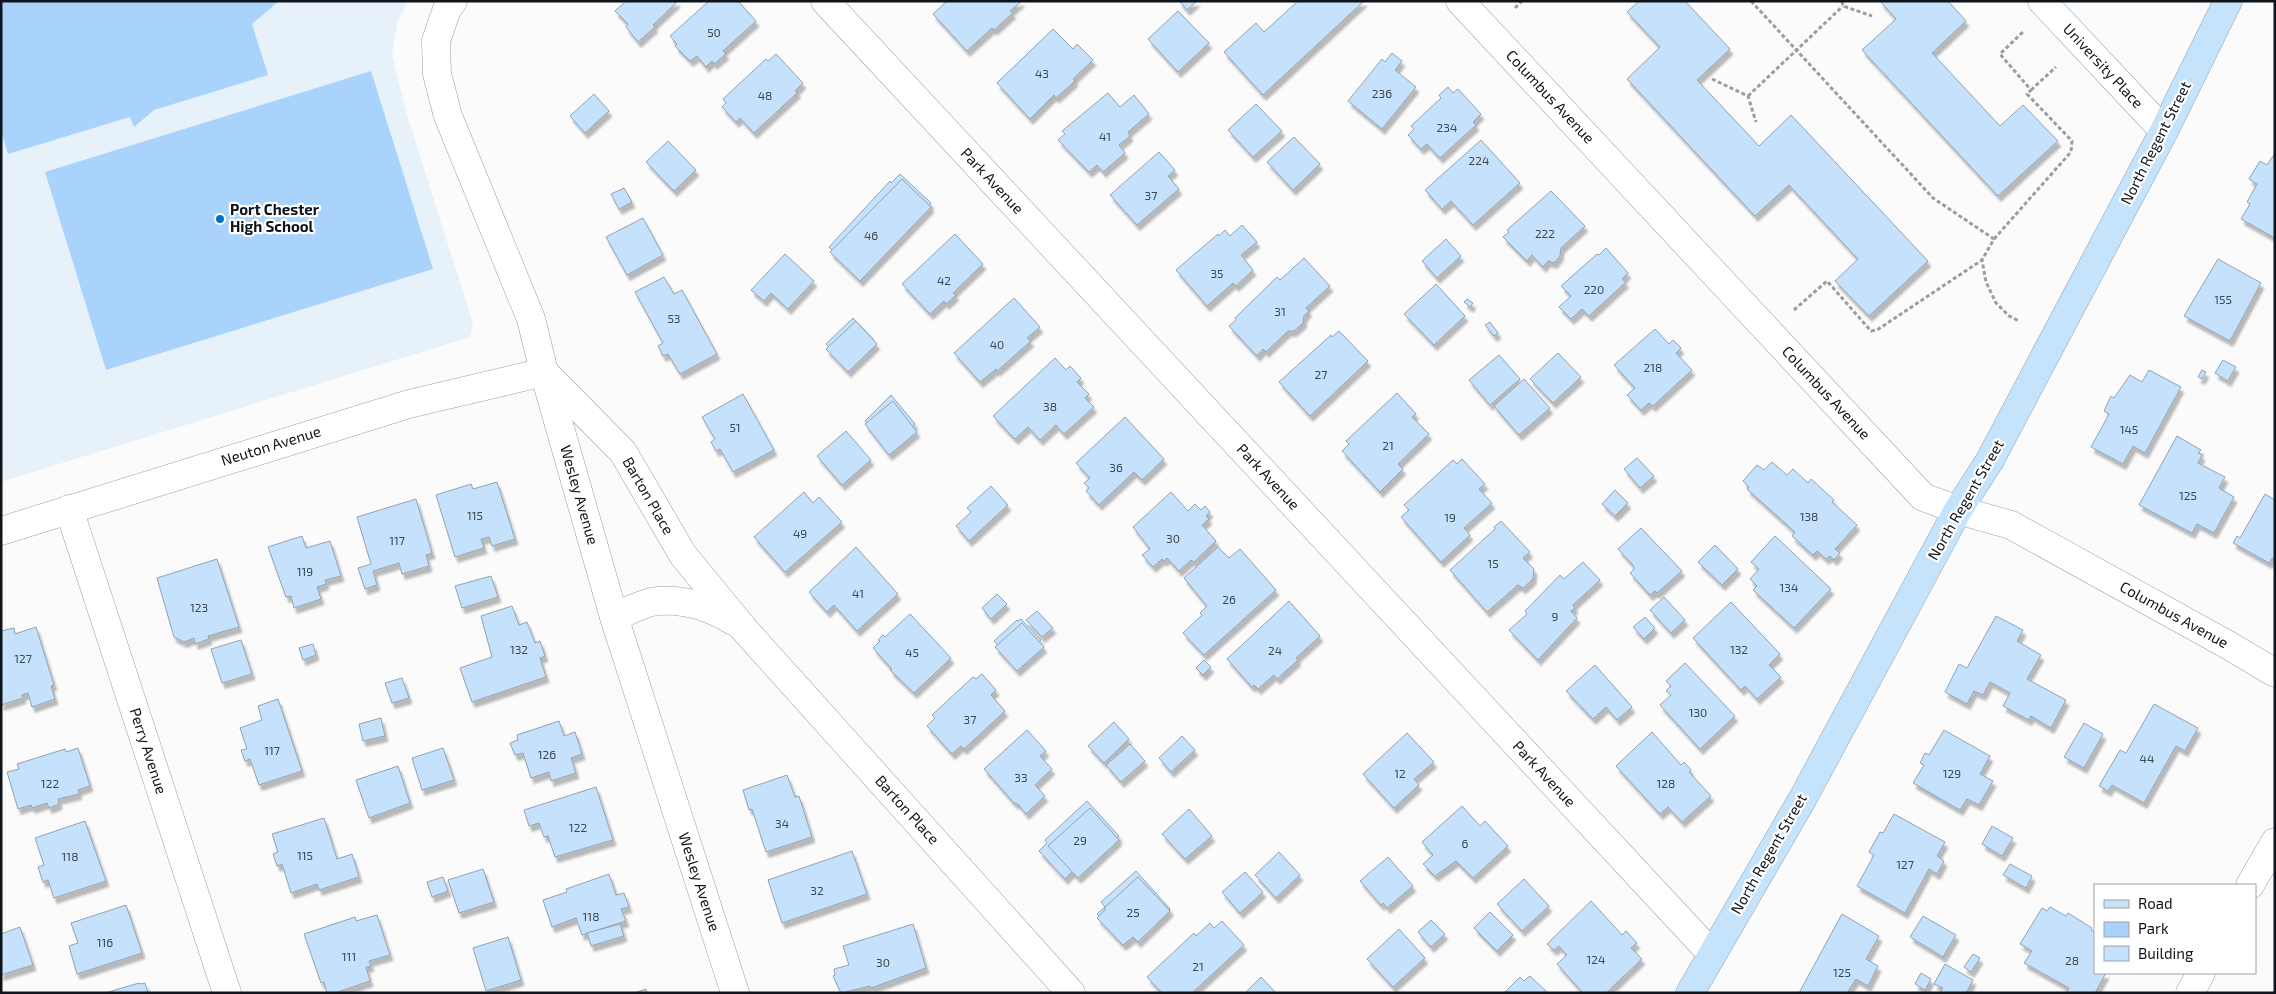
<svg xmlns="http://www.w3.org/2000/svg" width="2276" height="994" viewBox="0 0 2276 994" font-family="'Exo 2',sans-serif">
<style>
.built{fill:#e7f1fa}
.green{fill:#aad3fb}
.building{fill:#c6e1fb;stroke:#91a2b3;filter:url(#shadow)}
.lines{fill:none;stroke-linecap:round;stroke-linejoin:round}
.street-casing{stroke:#91a2b2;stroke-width:29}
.secondary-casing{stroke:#91a2b2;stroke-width:29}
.path{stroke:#9b9ea0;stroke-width:3;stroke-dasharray:4 2.5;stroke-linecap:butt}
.street{stroke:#fff;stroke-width:28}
.secondary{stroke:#c5e3fb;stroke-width:28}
.poi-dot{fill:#0075bf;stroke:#fff;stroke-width:2}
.labels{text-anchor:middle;stroke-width:4.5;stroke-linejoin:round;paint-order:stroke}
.number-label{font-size:12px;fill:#3c4752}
.street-label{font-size:15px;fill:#0e141a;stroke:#fff}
.poi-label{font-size:15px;font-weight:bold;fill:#0e141a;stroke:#fff;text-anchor:start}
</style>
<defs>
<filter id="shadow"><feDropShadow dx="3" dy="5.5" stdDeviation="1" flood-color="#0004"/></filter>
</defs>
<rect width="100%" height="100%" fill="#fbfbfb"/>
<!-- built -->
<polygon class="built" points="1,1 407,1 397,24 392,55 407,115 473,323 470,337 1,482"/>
<!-- green -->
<g class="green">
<polygon points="1,1 279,1 252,24 268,75 154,110 134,127 130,117 8,154 1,131"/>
<polygon points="371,71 433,269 106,370 45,172"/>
</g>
<!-- building -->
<g class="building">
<polygon points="626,1 678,1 653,25 655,27 638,42 626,27 628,24 615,11"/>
<polygon points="709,1 738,1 756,21 723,51 726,54 714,64 712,61 706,67 697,56 690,61 675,46 677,44 670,36"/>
<polygon points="947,1 1022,1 1010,11 1013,13 994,30 992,28 967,51 933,14"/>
<polygon points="1179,1 1197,1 1187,10"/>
<polygon points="1298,1 1364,1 1263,95 1224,52 1256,23 1264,32"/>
<polygon points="1639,1 1685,1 1730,49 1697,80 1759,146 1791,115 1928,261 1869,316 1835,281 1858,259 1789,185 1755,216 1627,79 1660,47 1627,12"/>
<polygon points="1880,1 1948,1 1966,21 1932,53 2000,126 2023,105 2058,141 1998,196 1862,50 1896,19"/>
<polygon points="1178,11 1209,43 1178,72 1148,39"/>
<polygon points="1053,29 1073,49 1077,44 1093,60 1073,79 1075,81 1056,98 1054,95 1030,119 997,83"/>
<polygon points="1392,53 1402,61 1395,70 1416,87 1382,129 1348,101 1382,59 1385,62"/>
<polygon points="776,54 803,83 795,91 798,92 754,133 740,118 736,122 722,107 726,103 723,99 766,59 768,61"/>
<polygon points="1448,87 1453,93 1458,89 1481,114 1473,122 1476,125 1440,158 1427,144 1421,149 1408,135 1414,129 1411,126 1441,98 1439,95"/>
<polygon points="1108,93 1120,107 1134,95 1149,114 1128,132 1130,136 1119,145 1125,153 1103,172 1097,165 1089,172 1058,140 1065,134 1062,131"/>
<polygon points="594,94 609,111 585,133 570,116"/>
<polygon points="1256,104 1282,131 1253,157 1228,130"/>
<polygon points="1294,137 1320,164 1293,190 1267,162"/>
<polygon points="1481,140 1520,183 1473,225 1451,201 1442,209 1425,190"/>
<polygon points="668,141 696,170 674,191 646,162"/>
<polygon points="1159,152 1175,170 1168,176 1179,189 1137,225 1110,195"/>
<polygon points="2275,153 2275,238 2241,219 2250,204 2247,202 2257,184 2249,179 2260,161 2267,165"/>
<polygon points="900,174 931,203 883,255 881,253 859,276 829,247 890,181 891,183"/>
<polygon points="902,179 931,207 860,281 830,252"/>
<polygon points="624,188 632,202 619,209 611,194"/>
<polygon points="1551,191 1585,226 1561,248 1560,256 1554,263 1548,261 1543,267 1532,255 1527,261 1503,237 1509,232 1507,230"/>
<polygon points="643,218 663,255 627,275 606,237"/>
<polygon points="1242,225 1257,242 1241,255 1253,270 1236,286 1233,283 1207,306 1176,270 1218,234 1219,236 1225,230 1230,236"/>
<polygon points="955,234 983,264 953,293 956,295 946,304 944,301 930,314 902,284"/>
<polygon points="1446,239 1461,256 1437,278 1422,261"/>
<polygon points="1606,248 1628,273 1622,279 1626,282 1589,316 1582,309 1571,319 1559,307 1571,296 1561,286 1597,254 1599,255"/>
<polygon points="785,254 814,281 788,309 771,293 764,301 751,290"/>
<polygon points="1304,258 1330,286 1306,308 1309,311 1304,316 1303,323 1294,331 1288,331 1266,352 1263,349 1257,356 1229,326 1236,320 1235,318 1277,277 1280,280"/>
<polygon points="2218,259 2261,283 2230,341 2184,316"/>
<polygon points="664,277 674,294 682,290 717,354 680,374 668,354 663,356 658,346 663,343 635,292"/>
<polygon points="1436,284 1465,316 1434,345 1404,314"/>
<polygon points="1014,298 1040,327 1027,338 1031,341 997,371 996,369 980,382 954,353"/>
<polygon points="1467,299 1473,303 1470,307 1464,302"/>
<polygon points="853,318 874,340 846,366 826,344"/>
<polygon points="856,321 877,344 848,372 826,349"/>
<polygon points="1490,322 1498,333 1494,336 1485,325"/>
<polygon points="1655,329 1669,344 1673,340 1681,348 1676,353 1692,370 1653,406 1649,403 1641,410 1627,395 1635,388 1614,365"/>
<polygon points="1339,331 1368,361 1310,416 1279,382 1331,335 1332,337"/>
<polygon points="1558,353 1581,377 1553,403 1530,379"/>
<polygon points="1499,355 1520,379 1490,405 1469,380"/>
<polygon points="1055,358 1066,370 1070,366 1081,378 1077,382 1089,394 1085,398 1094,407 1064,434 1056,425 1040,440 1028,427 1015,439 993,416"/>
<polygon points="2223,360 2236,367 2228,381 2215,373"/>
<polygon points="2149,370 2181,387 2145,453 2133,446 2123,464 2091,447 2109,414 2104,411 2111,396 2114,398 2130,375 2142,382"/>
<polygon points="2202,370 2206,372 2202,379 2198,377"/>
<polygon points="1524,379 1550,408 1519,435 1494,406"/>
<polygon points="1397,393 1416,414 1412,417 1429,434 1398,464 1403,469 1380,492 1342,451 1349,444 1346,441"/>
<polygon points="743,394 774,450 733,472 720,449 716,451 711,442 715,439 702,417"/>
<polygon points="891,395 915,424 892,446 878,431 875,433 865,421"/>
<polygon points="893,401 917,432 889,455 865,424"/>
<polygon points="1125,417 1164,459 1142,480 1134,472 1099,505 1086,491 1089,488 1084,483 1090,478 1076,463"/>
<polygon points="846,431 871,460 842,485 817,456"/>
<polygon points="2177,436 2201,450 2198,453 2202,455 2198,463 2225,477 2219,488 2234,497 2214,533 2197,524 2192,533 2139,505"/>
<polygon points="1637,458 1654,476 1640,488 1624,469"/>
<polygon points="1462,459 1485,484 1479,489 1492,503 1464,528 1470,535 1441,562 1401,517 1409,510 1404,505 1453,460 1457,464"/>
<polygon points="1772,462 1787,475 1793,469 1808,483 1811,479 1834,500 1832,502 1857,525 1835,549 1840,553 1834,560 1830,556 1826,559 1817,551 1813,555 1792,536 1795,532 1747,489 1749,487 1743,481 1757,465 1764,470"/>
<polygon points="497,482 515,539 492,546 489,537 481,539 484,548 455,557 436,495 471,484 473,489"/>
<polygon points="991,486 1008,505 969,541 956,526 971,512 967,508"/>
<polygon points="1615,490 1628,503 1615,516 1602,504"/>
<polygon points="804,492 813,503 819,497 842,522 785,572 754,537"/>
<polygon points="1171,492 1188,511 1195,504 1201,510 1205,506 1210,512 1206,516 1209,519 1202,525 1216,541 1194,562 1191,560 1179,571 1167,558 1164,561 1162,559 1153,567 1142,555 1150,549 1133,527"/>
<polygon points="2265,494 2275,500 2275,560 2272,558 2269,563 2233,543 2237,536 2240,538"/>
<polygon points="416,499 432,553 426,555 429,566 402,574 399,563 373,571 377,585 365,589 358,568 371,564 357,517"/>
<polygon points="1501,521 1530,552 1523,558 1534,569 1533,579 1523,588 1518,585 1487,612 1450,570 1495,529 1494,527"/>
<polygon points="1641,528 1682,571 1657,593 1655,591 1650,595 1630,573 1634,569 1633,565 1618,549"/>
<polygon points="302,536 306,548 330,541 341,576 325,580 326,584 317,587 321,599 294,608 291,596 286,597 268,547"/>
<polygon points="1775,536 1831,589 1794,628 1753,590 1757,586 1750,579 1759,569 1751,562"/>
<polygon points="1715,545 1738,569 1722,585 1698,562"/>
<polygon points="856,547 898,594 857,631 834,605 827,612 809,592"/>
<polygon points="1218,547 1229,558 1240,549 1276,590 1204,655 1183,633 1202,615 1200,613 1207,606 1184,578"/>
<polygon points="217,559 239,627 208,636 209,639 195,644 194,638 184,642 174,637 157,578"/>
<polygon points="1583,562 1600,580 1573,605 1575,608 1571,611 1577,618 1538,660 1509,630 1527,614 1525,611 1560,575 1564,579"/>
<polygon points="491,576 498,597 462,608 455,586"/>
<polygon points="997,594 1007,604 991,619 982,608"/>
<polygon points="1664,597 1685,620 1671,633 1650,610"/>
<polygon points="1289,601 1320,636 1296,658 1298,660 1277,679 1274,675 1258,689 1254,685 1252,687 1227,659"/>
<polygon points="1731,602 1780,654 1769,665 1781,677 1757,699 1745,686 1741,690 1693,638"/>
<polygon points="512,606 519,625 527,622 535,643 540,641 545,656 540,658 546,677 472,702 460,668 492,657 481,616"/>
<polygon points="1037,611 1053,628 1042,637 1026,620"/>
<polygon points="910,614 951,658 914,693 890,670 892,669 873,648 880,641 878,640 883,635 885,637"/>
<polygon points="1996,616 2023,630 2017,641 2041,655 2027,679 2066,700 2051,728 2031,716 2029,720 2003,706 2010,693 1990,682 1983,695 1974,691 1967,704 1945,692 1959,664 1967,668"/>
<polygon points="1645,617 1655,628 1644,639 1633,627"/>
<polygon points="1021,619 1041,640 1017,666 994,641 1017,620 1018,621"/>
<polygon points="1022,623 1044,647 1017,671 995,647"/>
<polygon points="36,627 54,685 51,686 55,699 32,707 28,693 22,695 23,698 1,705 1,631 14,628 15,634"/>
<polygon points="241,640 252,674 222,683 211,649"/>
<polygon points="313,644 316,655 303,660 299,648"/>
<polygon points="1204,660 1211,667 1203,675 1196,668"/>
<polygon points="1685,663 1735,716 1700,749 1660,705 1671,695 1666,691 1671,686 1666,681"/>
<polygon points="1595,665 1632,707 1617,720 1606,707 1593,719 1566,691"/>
<polygon points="982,674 996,690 991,695 1005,711 964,749 961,746 952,754 927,726 935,718 932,715 973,677 976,679"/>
<polygon points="402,678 409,698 392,703 385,683"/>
<polygon points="278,699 302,771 259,785 250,759 245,761 241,750 247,749 240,728 262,720 258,706"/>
<polygon points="2154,704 2198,728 2185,751 2176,746 2144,803 2112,785 2108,791 2099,786 2120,750 2126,753"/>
<polygon points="381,718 385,736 363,741 359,724"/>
<polygon points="559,721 564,736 575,732 582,754 571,758 576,773 551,781 549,772 531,778 523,753 515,755 510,743 518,740 517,735"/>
<polygon points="1114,722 1129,739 1104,763 1088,746"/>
<polygon points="2084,723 2103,734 2084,768 2064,757"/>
<polygon points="1027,730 1046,751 1040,756 1052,769 1035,785 1045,796 1026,814 1018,804 1014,803 984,769"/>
<polygon points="1944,730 1990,756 1980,774 1993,781 1979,805 1967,799 1960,810 1913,783 1924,765 1920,763 1925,753 1929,755"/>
<polygon points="1652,732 1681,765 1684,762 1691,770 1689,772 1711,796 1682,822 1668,807 1660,814 1616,766"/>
<polygon points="1407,733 1434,762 1414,779 1419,785 1394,808 1363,774"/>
<polygon points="1182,736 1195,750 1171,772 1159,758"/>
<polygon points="1130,744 1145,761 1121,782 1106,765"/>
<polygon points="78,748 90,786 78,790 79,794 58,799 59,804 49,808 47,803 32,808 31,805 18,809 7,772 19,769 17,764 65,749 66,752"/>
<polygon points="443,748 454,780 422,790 412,758"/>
<polygon points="398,766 410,803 369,818 356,780"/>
<polygon points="787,775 795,797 799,796 812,837 766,852 752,809 749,810 743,790"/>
<polygon points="596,787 613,840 555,857 548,836 544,837 539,823 529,826 524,810"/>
<polygon points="1087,801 1119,836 1077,875 1073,871 1065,879 1039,851 1047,843 1045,840"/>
<polygon points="1462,806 1480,826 1485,821 1508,846 1473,878 1456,861 1435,876 1423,864 1433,855 1422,842"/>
<polygon points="1090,808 1119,840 1078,878 1048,846"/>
<polygon points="1189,809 1212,836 1185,859 1162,834"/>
<polygon points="1894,814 1945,842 1937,856 1944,861 1937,874 1929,869 1905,913 1857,886 1874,855 1869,852 1880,832 1883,833"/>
<polygon points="324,818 337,859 352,854 359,877 319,890 317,884 291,893 282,864 277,866 273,854 278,852 272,834"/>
<polygon points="85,821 106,881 54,898 48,880 43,882 38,867 44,865 35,838"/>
<polygon points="1992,826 2013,838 2002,856 1982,844"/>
<polygon points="852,851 867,894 782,923 768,880"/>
<polygon points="1279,852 1300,875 1276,898 1255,875"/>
<polygon points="1388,857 1413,886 1387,908 1383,903 1381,905 1360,881"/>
<polygon points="2010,864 2032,876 2026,888 2003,875"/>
<polygon points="483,869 494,902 459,913 448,880"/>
<polygon points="1136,871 1170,909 1136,940 1131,934 1123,943 1097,914 1105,907 1101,902"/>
<polygon points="1245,872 1263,892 1240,913 1222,892"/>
<polygon points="609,874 616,895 624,893 629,907 621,909 626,921 582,935 576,918 552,927 543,900 567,892 566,889"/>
<polygon points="443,877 448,891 432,897 427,882"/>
<polygon points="1138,877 1170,911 1138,942 1133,937 1123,945 1097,918 1106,909 1104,908"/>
<polygon points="1524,879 1549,906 1522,931 1497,904"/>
<polygon points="1591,901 1622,935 1626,931 1637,943 1631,948 1642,959 1606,993 1583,993 1557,964 1567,955 1559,946 1554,950 1547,944"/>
<polygon points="126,905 142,953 77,974 69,946 78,943 71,923"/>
<polygon points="2050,907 2066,916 2068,913 2092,928 2091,930 2095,933 2095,973 2106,973 2095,993 2066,993 2069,988 2024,963 2032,951 2020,944 2042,908 2047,911"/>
<polygon points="1490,912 1513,935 1497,951 1474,928"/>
<polygon points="1842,914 1879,936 1866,959 1878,966 1868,986 1856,979 1847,993 1799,993"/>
<polygon points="377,915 390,955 369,961 371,966 366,967 370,981 335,993 327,993 324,982 321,983 304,934 355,917 356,921"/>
<polygon points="1923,916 1956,935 1943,957 1910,937"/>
<polygon points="1431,920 1445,934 1431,947 1418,932"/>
<polygon points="1222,921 1244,945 1192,993 1162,993 1147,977 1194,933 1196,936 1210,923 1214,928"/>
<polygon points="620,924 624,936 591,946 587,933"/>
<polygon points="913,924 926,968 871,988 870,986 841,993 833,976 835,975 834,969 849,965 843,946"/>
<polygon points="20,927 33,965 1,975 1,934"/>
<polygon points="1399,929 1425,958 1393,987 1367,959"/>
<polygon points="508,937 521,980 486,991 473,948"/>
<polygon points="1973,954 1980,958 1971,972 1964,967"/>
<polygon points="1945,964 1973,980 1966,993 1940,993 1943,988 1934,984"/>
<polygon points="1921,973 1931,979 1925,990 1915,984"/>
<polygon points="1530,976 1548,993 1505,992 1520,977 1524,981"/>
<polygon points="1261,977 1276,993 1245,993"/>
<polygon points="139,983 140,984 145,983 148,993 105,993"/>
<polygon points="646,989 647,993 634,993"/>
</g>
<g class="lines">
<!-- street casing -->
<g class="street-casing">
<g id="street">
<polyline points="453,1 447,9 436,41 437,74 448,116 531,319 544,372 614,617 735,993"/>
<polyline points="825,1 1711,953"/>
<polyline points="1460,1 1923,497 1958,510 2011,525 2228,645 2275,673"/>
<polyline points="2042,1 2164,131"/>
<polyline points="69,509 227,993"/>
<polyline points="1,531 409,404 544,372 623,452 683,555 743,628 1071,993"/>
<path d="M614 617C627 612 644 602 658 601 685 599 711 607 733 621"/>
<polyline points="2250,885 2275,842"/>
<polyline points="2190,993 2201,973"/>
</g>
</g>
<!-- secondary casing -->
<g class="secondary-casing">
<polyline id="secondary" points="1690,993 1803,798 1958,510 1990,460 2164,131 2228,1"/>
</g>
<!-- path -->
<g class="path">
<polyline points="1751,1 1933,198 1994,239 1982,260 1986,282 1996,303 2009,316 2019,321"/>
<polyline points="1842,1 1843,6 1872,16"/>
<polyline points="1515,8 1522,1"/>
<polyline points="1712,79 1748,96 1756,122"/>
<polyline points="2031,90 2056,67"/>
<polyline points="1748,96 1843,6"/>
<polyline points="1994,239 2071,152 2072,141 2027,94 2031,90 2000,54 2024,31"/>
<polyline points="1794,310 1827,281 1871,331 1877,330 1982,260"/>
</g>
<!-- street -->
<use href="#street" class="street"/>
<!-- secondary -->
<use href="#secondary" class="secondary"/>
</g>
<!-- markers -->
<circle class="poi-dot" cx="220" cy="219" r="5"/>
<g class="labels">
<!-- number labels -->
<g class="number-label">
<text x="714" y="37">50</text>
<text x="1042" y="78">43</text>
<text x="1382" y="98">236</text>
<text x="765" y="100">48</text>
<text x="1447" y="132">234</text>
<text x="1105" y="141">41</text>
<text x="1479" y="165">224</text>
<text x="1151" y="200">37</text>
<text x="1545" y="238">222</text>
<text x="871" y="240">46</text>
<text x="1217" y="278">35</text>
<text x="944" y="285">42</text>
<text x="1594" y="294">220</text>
<text x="2223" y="304">155</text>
<text x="1280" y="316">31</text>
<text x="674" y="323">53</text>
<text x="997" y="349">40</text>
<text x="1653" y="372">218</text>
<text x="1321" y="379">27</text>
<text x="1050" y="411">38</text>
<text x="735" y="432">51</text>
<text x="2129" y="434">145</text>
<text x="1388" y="450">21</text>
<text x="1116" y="472">36</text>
<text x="2188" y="500">125</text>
<text x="475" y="520">115</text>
<text x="1809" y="521">138</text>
<text x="1450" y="522">19</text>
<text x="800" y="538">49</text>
<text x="1173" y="543">30</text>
<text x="397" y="545">117</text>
<text x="1493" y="568">15</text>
<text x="305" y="576">119</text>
<text x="1789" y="592">134</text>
<text x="858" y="598">41</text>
<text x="1229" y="604">26</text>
<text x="199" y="612">123</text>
<text x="1555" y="621">9</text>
<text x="519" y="654">132</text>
<text x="1739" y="654">132</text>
<text x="1275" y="655">24</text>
<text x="912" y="657">45</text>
<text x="23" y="663">127</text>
<text x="1698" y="717">130</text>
<text x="970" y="724">37</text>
<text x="272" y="755">117</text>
<text x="547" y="759">126</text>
<text x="2147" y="763">44</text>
<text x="1400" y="778">12</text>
<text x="1952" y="778">129</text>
<text x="1021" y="782">33</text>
<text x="50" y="788">122</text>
<text x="1666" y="788">128</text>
<text x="782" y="828">34</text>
<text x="578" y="832">122</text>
<text x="1080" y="845">29</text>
<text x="1465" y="848">6</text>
<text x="305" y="860">115</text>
<text x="70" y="861">118</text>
<text x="1905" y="869">127</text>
<text x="817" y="895">32</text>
<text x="1133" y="917">25</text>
<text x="591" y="921">118</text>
<text x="105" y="947">116</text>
<text x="349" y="961">111</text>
<text x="1596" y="964">124</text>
<text x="2072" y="965">28</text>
<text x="883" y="967">30</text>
<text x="1198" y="971">21</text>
<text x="1842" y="977">125</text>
</g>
<!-- street labels -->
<g class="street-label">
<text transform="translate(2103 66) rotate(47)" y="5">University Place</text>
<text transform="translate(1550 97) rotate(47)" y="5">Columbus Avenue</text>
<text transform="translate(2156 143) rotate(-63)" y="5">North Regent Street</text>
<text transform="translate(992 181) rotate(47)" y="5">Park Avenue</text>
<text transform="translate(1826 393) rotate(47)" y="5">Columbus Avenue</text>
<text transform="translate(271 446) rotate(-17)" y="5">Neuton Avenue</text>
<text transform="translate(1268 477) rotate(47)" y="5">Park Avenue</text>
<text transform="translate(579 495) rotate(74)" y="5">Wesley Avenue</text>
<text transform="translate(648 496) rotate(60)" y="5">Barton Place</text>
<text transform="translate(1966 500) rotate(-60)" y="5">North Regent Street</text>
<text transform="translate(2174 615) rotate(29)" y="5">Columbus Avenue</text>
<text transform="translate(148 751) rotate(72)" y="5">Perry Avenue</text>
<text transform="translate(1544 774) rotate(47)" y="5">Park Avenue</text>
<text transform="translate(907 810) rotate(48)" y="5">Barton Place</text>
<text transform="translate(1769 854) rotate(-60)" y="5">North Regent Street</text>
<text transform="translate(699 882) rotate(72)" y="5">Wesley Avenue</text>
</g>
<!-- poi labels -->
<g class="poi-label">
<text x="230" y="215">Port Chester<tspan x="230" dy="17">High School</tspan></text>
</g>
</g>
<!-- border -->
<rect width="2276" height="994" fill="none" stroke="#0e141a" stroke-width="5"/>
<!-- legend -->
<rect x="2094" y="884" width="162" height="90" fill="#ffffff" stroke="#9fa1a3"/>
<rect x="2104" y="900" width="25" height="8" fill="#c5e3fb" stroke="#9fa1a3"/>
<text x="2138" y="909" font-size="15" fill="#0e141a">Road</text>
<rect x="2104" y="922" width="25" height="15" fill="#aad3fb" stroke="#9fa1a3"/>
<text x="2138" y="934" font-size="15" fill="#0e141a">Park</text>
<rect x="2104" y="946" width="25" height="15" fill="#c6e1fb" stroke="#9fa1a3"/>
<text x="2138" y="959" font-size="15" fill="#0e141a">Building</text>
</svg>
